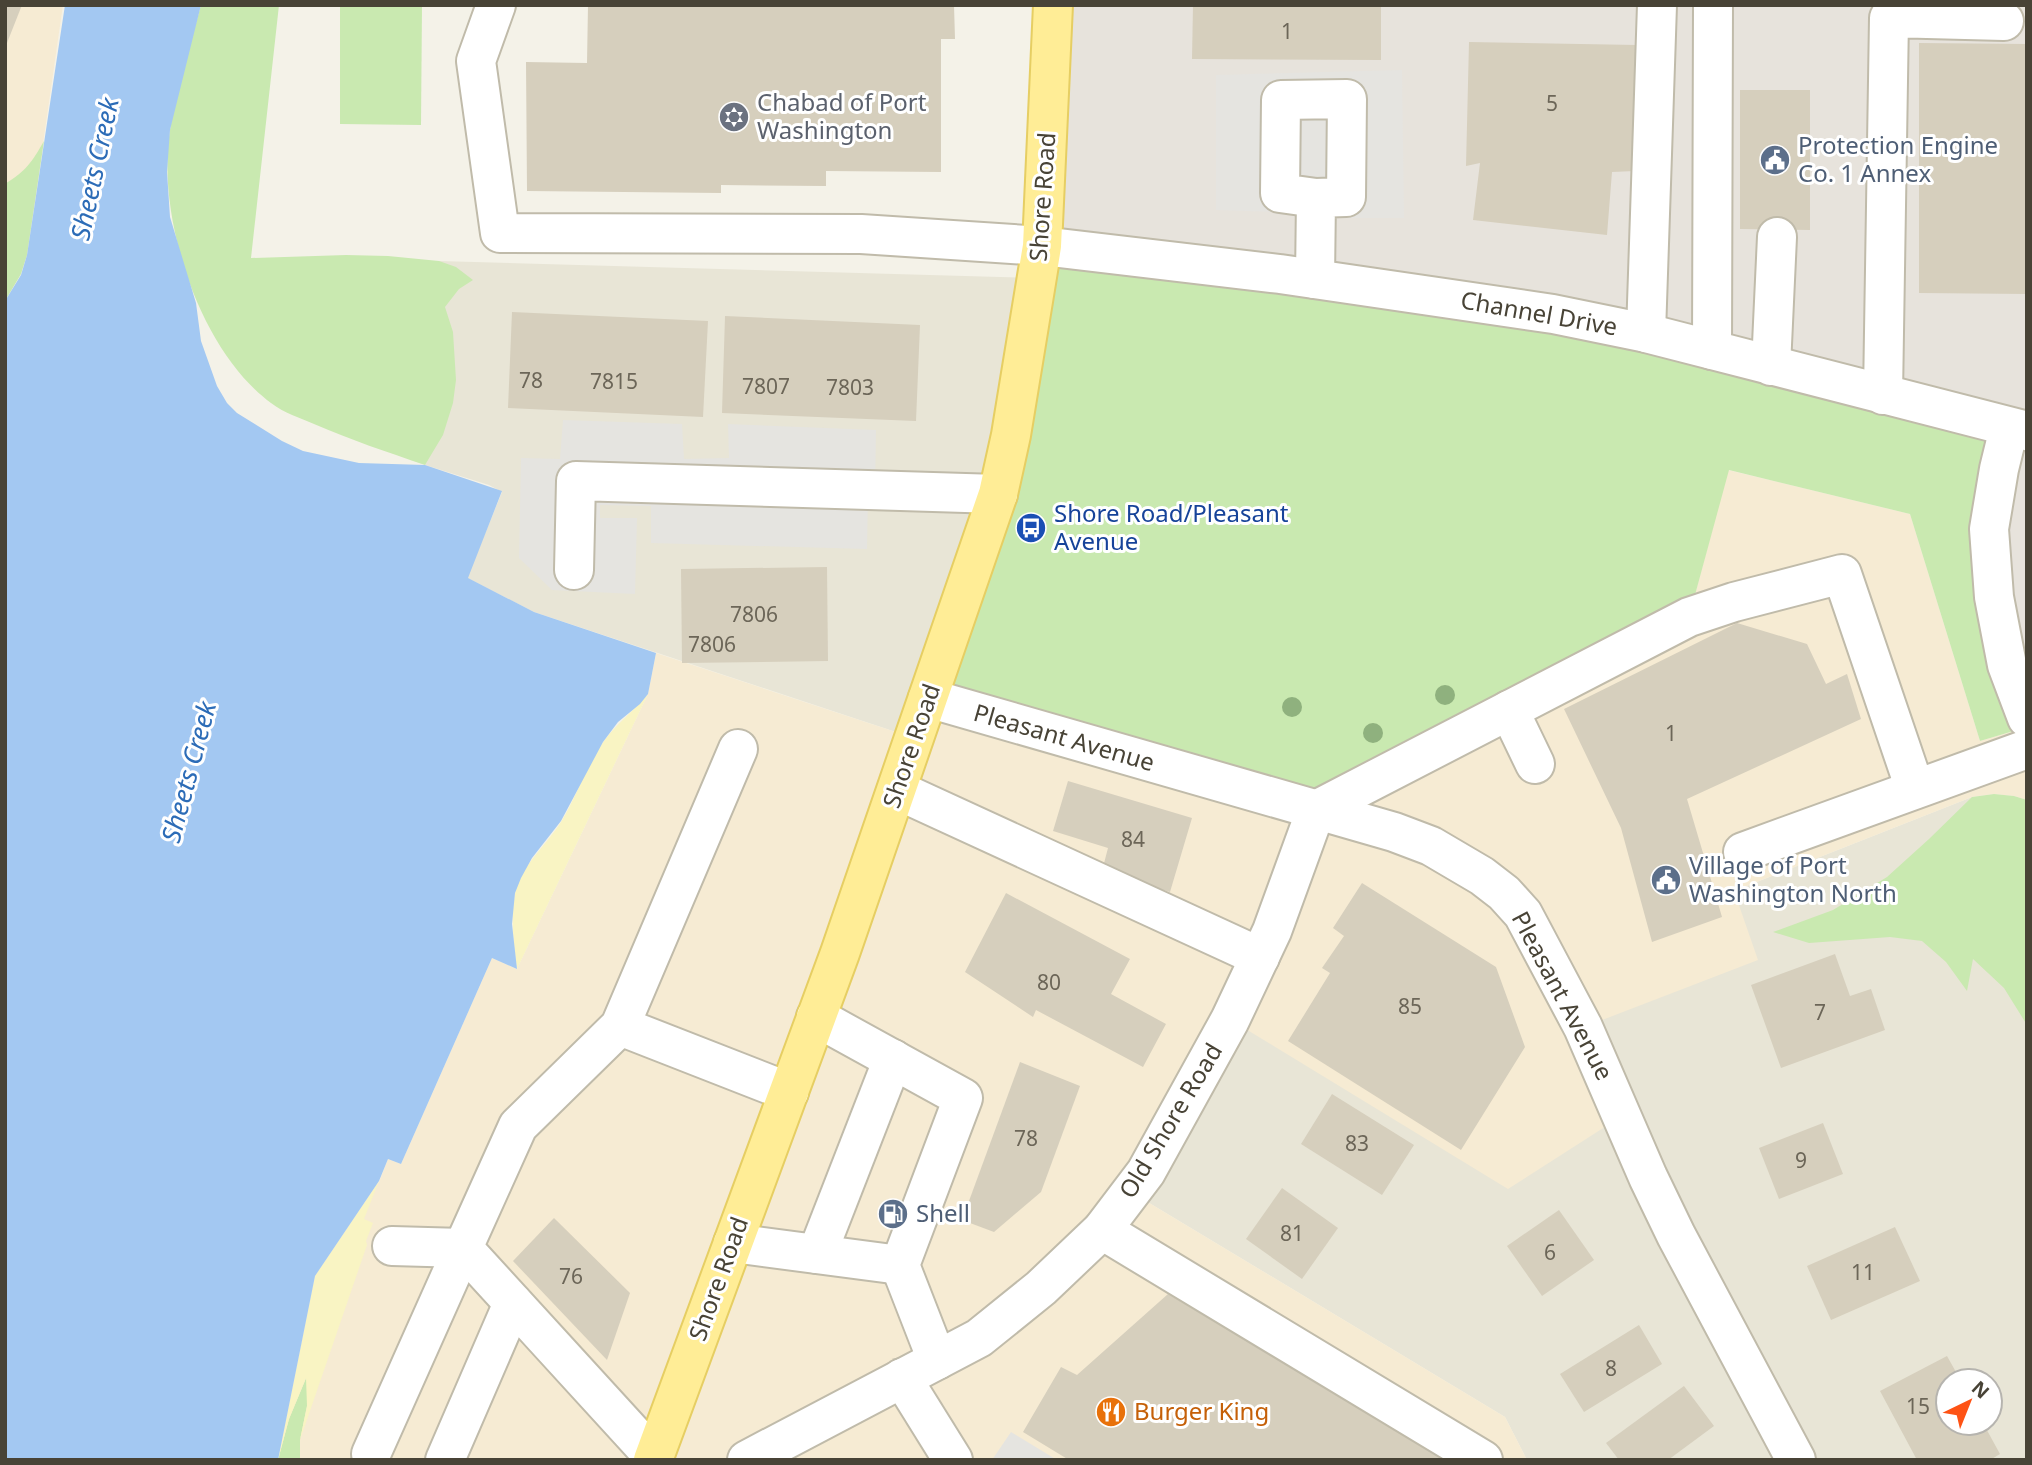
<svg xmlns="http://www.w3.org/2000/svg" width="2032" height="1465" viewBox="0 0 2032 1465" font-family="'Noto Sans',sans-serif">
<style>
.residential{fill:#e8e5d6;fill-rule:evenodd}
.commercial{fill:#f6ebd3}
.industrial{fill:#e7e3dc}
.green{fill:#c9e9b0}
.sand{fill:#f9f4c3}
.parking{fill:#e5e4e0}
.water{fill:#a3c8f2}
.building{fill:#d6cfbd}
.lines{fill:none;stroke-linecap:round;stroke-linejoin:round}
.minor-casing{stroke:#c0bbaa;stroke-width:42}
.major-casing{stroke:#e6ce63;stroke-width:42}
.minor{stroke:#fff;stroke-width:38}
.major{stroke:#ffed96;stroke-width:38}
.tree{fill:#8fb17e}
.labels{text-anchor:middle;stroke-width:6;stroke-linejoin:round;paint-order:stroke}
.number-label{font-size:21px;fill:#6c6658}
.worship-label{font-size:24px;fill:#5b616d;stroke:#fff;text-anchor:start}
.service-label{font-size:24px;fill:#4e5e75;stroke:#fff;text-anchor:start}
.street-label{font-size:24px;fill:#484336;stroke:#fff}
.transit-label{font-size:24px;fill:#164399;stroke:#fff;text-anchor:start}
.food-label{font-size:24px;fill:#c56008;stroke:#fff;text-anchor:start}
.water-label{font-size:26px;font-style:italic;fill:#2c6cb7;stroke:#fff}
</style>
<rect width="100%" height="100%" fill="#f4f2e8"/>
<!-- residential -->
<g class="residential">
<polygon points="439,261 1037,278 914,738 534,612 467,578 502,492 489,485 425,465"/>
<path d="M1972 797 2027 1014V1460H1527L1505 1417 1131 1192 1230 1020 1583 1027 1734 891ZM1948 1381H1990V1423H1948Z"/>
</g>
<!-- commercial -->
<g class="commercial">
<polygon points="5,5 63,5 27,255 5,301"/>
<polygon points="1728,470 1910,514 1980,741 2027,727 2027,800 2014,796 1994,794 1972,797 1734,891 1758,960 1584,1027 1622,1116 1508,1189 1231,1020 1131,1192 1505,1417 1527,1460 278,1460 315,1276 379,1182 388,1159 401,1164 492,958 517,969 648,694 656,653 914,738 928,698 1689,617"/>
</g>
<!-- industrial -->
<polygon class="industrial" points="1053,5 2027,5 2027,720 1989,529 1039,252"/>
<!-- green -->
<g class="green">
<path d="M201 5H279L251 258 346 255 388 256 439 261 456 267 473 280 459 289 445 307 453 332 456 380 453 403 443 435 425 465C387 452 351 440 314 424 300 418 284 413 271 403 199 350 156 217 170 130 176 88 190 46 201 5Z"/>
<polygon points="340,5 422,5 421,125 340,124"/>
<path d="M44 141 27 255 21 274 5 301V184C26 171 32 162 44 141Z"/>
<polygon points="1039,252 1280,274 2006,427 1994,476 2027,727 1980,741 1910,514 1729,470 1689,617 1316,811 928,698"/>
<polygon points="1994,794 2014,796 2027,800 2027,1025 2004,988 1973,959 1967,991 1946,962 1922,941 1890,937 1809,943 1773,932 1833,910 1887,877 1929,839 1972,797"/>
<polygon points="307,1376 307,1406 300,1440 300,1460 278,1460 289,1419"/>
</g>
<!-- sand -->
<g class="sand">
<path d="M648 694 517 969C514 944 510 919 515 894 521 865 546 846 561 822 577 796 586 766 604 741 617 723 634 711 648 694Z"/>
<polygon points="379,1181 364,1219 373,1223 366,1241 367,1245 300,1440 307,1406 306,1378 289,1419 278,1460 315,1276"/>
</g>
<!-- parking -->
<g class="parking">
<polygon points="1402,70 1404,218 1347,218 1284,212 1216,210 1216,75"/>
<polygon points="563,420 682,424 684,459 729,458 728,424 876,430 875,492 868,493 867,549 651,543 651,506 600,505 600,518 637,518 635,594 552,590 519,558 521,458 560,459"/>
<polygon points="1011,1432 1057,1460 992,1460"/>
</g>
<!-- water -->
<polygon class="water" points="65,5 201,5 170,130 167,172 170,217 196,303 201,341 217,386 227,403 237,413 282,441 303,451 359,463 425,465 502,491 468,578 534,612 656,653 648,694 640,704 618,722 603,742 561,821 532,858 521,878 515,893 512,924 517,969 492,958 401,1164 388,1159 379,1181 315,1276 278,1460 5,1460 5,301 21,275 27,255"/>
<!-- building -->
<g class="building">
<polygon points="5,5 22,5 5,48"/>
<polygon points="588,5 954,5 955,39 941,39 941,172 826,171 826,186 721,185 721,193 527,191 526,62 587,63"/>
<polygon points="1193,5 1381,5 1381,60 1192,59"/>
<polygon points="1469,42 1637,45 1635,171 1612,172 1607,235 1473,220 1480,163 1466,166"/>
<polygon points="1919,43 2027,44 2027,294 1919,293"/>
<polygon points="1740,90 1810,90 1810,230 1740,229"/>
<polygon points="512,312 708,321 703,417 508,408"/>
<polygon points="725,316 920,325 916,421 722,413"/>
<polygon points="827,567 828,661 682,663 681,569"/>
<polygon points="1737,623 1807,644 1826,684 1847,674 1861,719 1687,799 1722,917 1652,942 1621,828 1564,709"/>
<polygon points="1068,781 1192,818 1170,892 1102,871 1108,848 1053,831"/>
<polygon points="1362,883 1496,967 1525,1047 1461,1150 1288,1041 1330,973 1322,968 1344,936 1333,928"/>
<polygon points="1006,893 1130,959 1111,994 1166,1024 1143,1067 1036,1010 1033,1017 965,972"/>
<polygon points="1835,954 1850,996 1871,989 1885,1030 1781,1068 1751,985"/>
<polygon points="1020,1062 1080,1086 1041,1192 994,1232 962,1220"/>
<polygon points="1332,1094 1414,1145 1382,1195 1301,1144"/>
<polygon points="1823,1123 1843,1174 1779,1199 1759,1148"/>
<polygon points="1282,1188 1338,1228 1302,1279 1246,1239"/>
<polygon points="1559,1210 1594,1260 1542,1296 1507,1246"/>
<polygon points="554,1218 630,1293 607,1360 513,1261"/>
<polygon points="1895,1227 1920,1281 1831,1320 1807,1266"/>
<polygon points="1168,1294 1448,1460 1069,1460 1023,1432 1061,1367 1077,1375"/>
<polygon points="1639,1325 1662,1364 1584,1412 1560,1374"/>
<polygon points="1947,1356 1961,1381 1948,1381 1948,1423 1983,1423 2000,1454 1990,1460 1917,1460 1880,1391"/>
<polygon points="1684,1386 1714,1426 1668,1460 1619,1460 1606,1443"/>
</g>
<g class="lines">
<!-- minor casing -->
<g class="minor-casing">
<g id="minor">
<polyline points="496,5 476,61 500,233 861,234 1042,246 1280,274 1553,314 1646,333 2027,431"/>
<polyline points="1315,279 1316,198 1346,197 1347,99 1281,100 1280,193 1316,198"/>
<polyline points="1646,333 1657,5"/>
<polyline points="1712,350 1713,5"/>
<polyline points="1771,366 1777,237"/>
<polyline points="1883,395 1889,18 2004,21"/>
<polyline points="2009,428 1999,469 1989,529 1994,597 2007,665 2027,718"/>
<polyline points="574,570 576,481 998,494"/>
<polyline points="928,698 1394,832 1431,846 1482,876 1504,893 1523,914 1583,1027 1648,1177 1676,1235 1796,1460"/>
<polyline points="1509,710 1535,764"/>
<polyline points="897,790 1260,957"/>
<polyline points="1316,810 1689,617 1734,602 1842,574 1915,789"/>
<polyline points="1743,852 2027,749"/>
<polyline points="816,1017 963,1098 900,1265 937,1360"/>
<polyline points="620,1026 789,1092"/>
<polyline points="1102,1230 1483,1460"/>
<polyline points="733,1243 900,1265"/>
<polyline points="817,1254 893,1059"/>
<polyline points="902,1378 953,1460"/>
<polyline points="371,1454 463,1248 392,1246"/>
<polyline points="654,1457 463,1248 518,1126 620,1026 738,749"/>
<polyline points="445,1460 513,1303"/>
<polyline points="747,1460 979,1338 1041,1288 1102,1230 1146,1172 1230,1020 1272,931 1316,810"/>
</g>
</g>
<!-- major casing -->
<g class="major-casing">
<polyline id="major" points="653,1460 840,953 998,494 1011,435 1042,246 1053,5"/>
</g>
<!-- minor -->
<use href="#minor" class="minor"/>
<!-- major -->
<use href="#major" class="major"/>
</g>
<!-- trees -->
<g class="tree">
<circle cx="1445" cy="695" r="10"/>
<circle cx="1292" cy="707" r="10"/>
<circle cx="1373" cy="733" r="10"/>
</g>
<!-- icons -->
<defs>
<g id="synagogue-disc" transform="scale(1.575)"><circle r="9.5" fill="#6b7280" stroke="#fff"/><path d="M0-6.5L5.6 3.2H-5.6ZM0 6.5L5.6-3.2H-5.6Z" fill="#fff"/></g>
<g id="civic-disc" transform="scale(1.575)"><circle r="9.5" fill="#5c6f8a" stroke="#fff"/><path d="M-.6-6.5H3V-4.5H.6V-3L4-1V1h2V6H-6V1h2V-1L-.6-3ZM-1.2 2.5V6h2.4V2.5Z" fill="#fff"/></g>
<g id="bus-disc" transform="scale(1.575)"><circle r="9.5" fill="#1a4fb4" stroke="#fff"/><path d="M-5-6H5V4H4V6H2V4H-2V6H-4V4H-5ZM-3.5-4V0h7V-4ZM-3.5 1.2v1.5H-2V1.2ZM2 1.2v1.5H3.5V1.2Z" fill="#fff"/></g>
<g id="fuel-disc" transform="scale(1.575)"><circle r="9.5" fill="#5c6f8a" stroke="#fff"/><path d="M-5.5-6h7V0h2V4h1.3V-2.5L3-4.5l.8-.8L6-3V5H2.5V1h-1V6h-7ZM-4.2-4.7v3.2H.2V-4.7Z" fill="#fff"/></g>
<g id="restaurant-disc" transform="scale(1.575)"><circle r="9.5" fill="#e8710a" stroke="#fff"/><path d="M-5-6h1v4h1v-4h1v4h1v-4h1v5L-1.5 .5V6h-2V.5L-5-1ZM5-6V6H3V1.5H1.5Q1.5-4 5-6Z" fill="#fff"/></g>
</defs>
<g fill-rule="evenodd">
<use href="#synagogue-disc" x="734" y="117"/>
<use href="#civic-disc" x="1775" y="160"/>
<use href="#bus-disc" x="1031" y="528"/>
<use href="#civic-disc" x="1666" y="880"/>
<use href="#fuel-disc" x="893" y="1214"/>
<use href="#restaurant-disc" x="1111" y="1412"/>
</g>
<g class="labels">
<!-- number labels -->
<g class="number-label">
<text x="1287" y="39">1</text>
<text x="1552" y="111">5</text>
<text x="531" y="388">78</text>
<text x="614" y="389">7815</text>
<text x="766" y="394">7807</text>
<text x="850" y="395">7803</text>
<text x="754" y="622">7806</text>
<text x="712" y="652">7806</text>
<text x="1671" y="741">1</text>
<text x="1133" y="847">84</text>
<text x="1049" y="990">80</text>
<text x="1410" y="1014">85</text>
<text x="1820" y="1020">7</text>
<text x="1026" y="1146">78</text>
<text x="1357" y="1151">83</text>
<text x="1801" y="1168">9</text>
<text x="1292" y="1241">81</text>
<text x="1550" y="1260">6</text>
<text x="1863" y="1280">11</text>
<text x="571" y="1284">76</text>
<text x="1611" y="1376">8</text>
<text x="1918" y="1414">15</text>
</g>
<!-- worship labels -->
<g class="worship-label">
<text x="757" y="111">Chabad of Port<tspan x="757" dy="28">Washington</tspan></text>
</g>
<!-- service labels -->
<g class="service-label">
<text x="1798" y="154">Protection Engine<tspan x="1798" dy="28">Co. 1 Annex</tspan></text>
<text x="1689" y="874">Village of Port<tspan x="1689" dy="28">Washington North</tspan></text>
<text x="916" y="1222">Shell</text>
</g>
<!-- street labels -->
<g class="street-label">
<text transform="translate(1043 197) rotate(-86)" y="8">Shore Road</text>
<text transform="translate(1539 314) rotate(10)" y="8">Channel Drive</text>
<text transform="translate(1064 738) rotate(16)" y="8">Pleasant Avenue</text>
<text transform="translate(912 746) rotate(-71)" y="8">Shore Road</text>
<text transform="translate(1562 996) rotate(62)" y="8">Pleasant Avenue</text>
<text transform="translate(1171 1121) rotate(-59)" y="8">Old Shore Road</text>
<text transform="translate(719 1279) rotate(-70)" y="8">Shore Road</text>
</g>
<!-- transit labels -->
<g class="transit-label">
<text x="1054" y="522">Shore Road/Pleasant<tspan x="1054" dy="28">Avenue</tspan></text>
</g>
<!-- food labels -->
<g class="food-label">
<text x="1134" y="1420">Burger King</text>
</g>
<!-- water labels -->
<g class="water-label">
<text transform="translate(95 169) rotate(-78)" y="9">Sheets Creek</text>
<text transform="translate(189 772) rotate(-75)" y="9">Sheets Creek</text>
</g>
</g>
<!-- border -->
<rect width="2032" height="1465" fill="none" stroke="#484336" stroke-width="14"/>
<!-- north arrow -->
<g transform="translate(1969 1402) rotate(43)"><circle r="33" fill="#ffffff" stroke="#b6b4af" stroke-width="2"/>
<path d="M0-5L12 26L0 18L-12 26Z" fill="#fe5315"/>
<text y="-10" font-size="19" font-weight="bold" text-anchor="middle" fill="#484336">N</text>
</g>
</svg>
